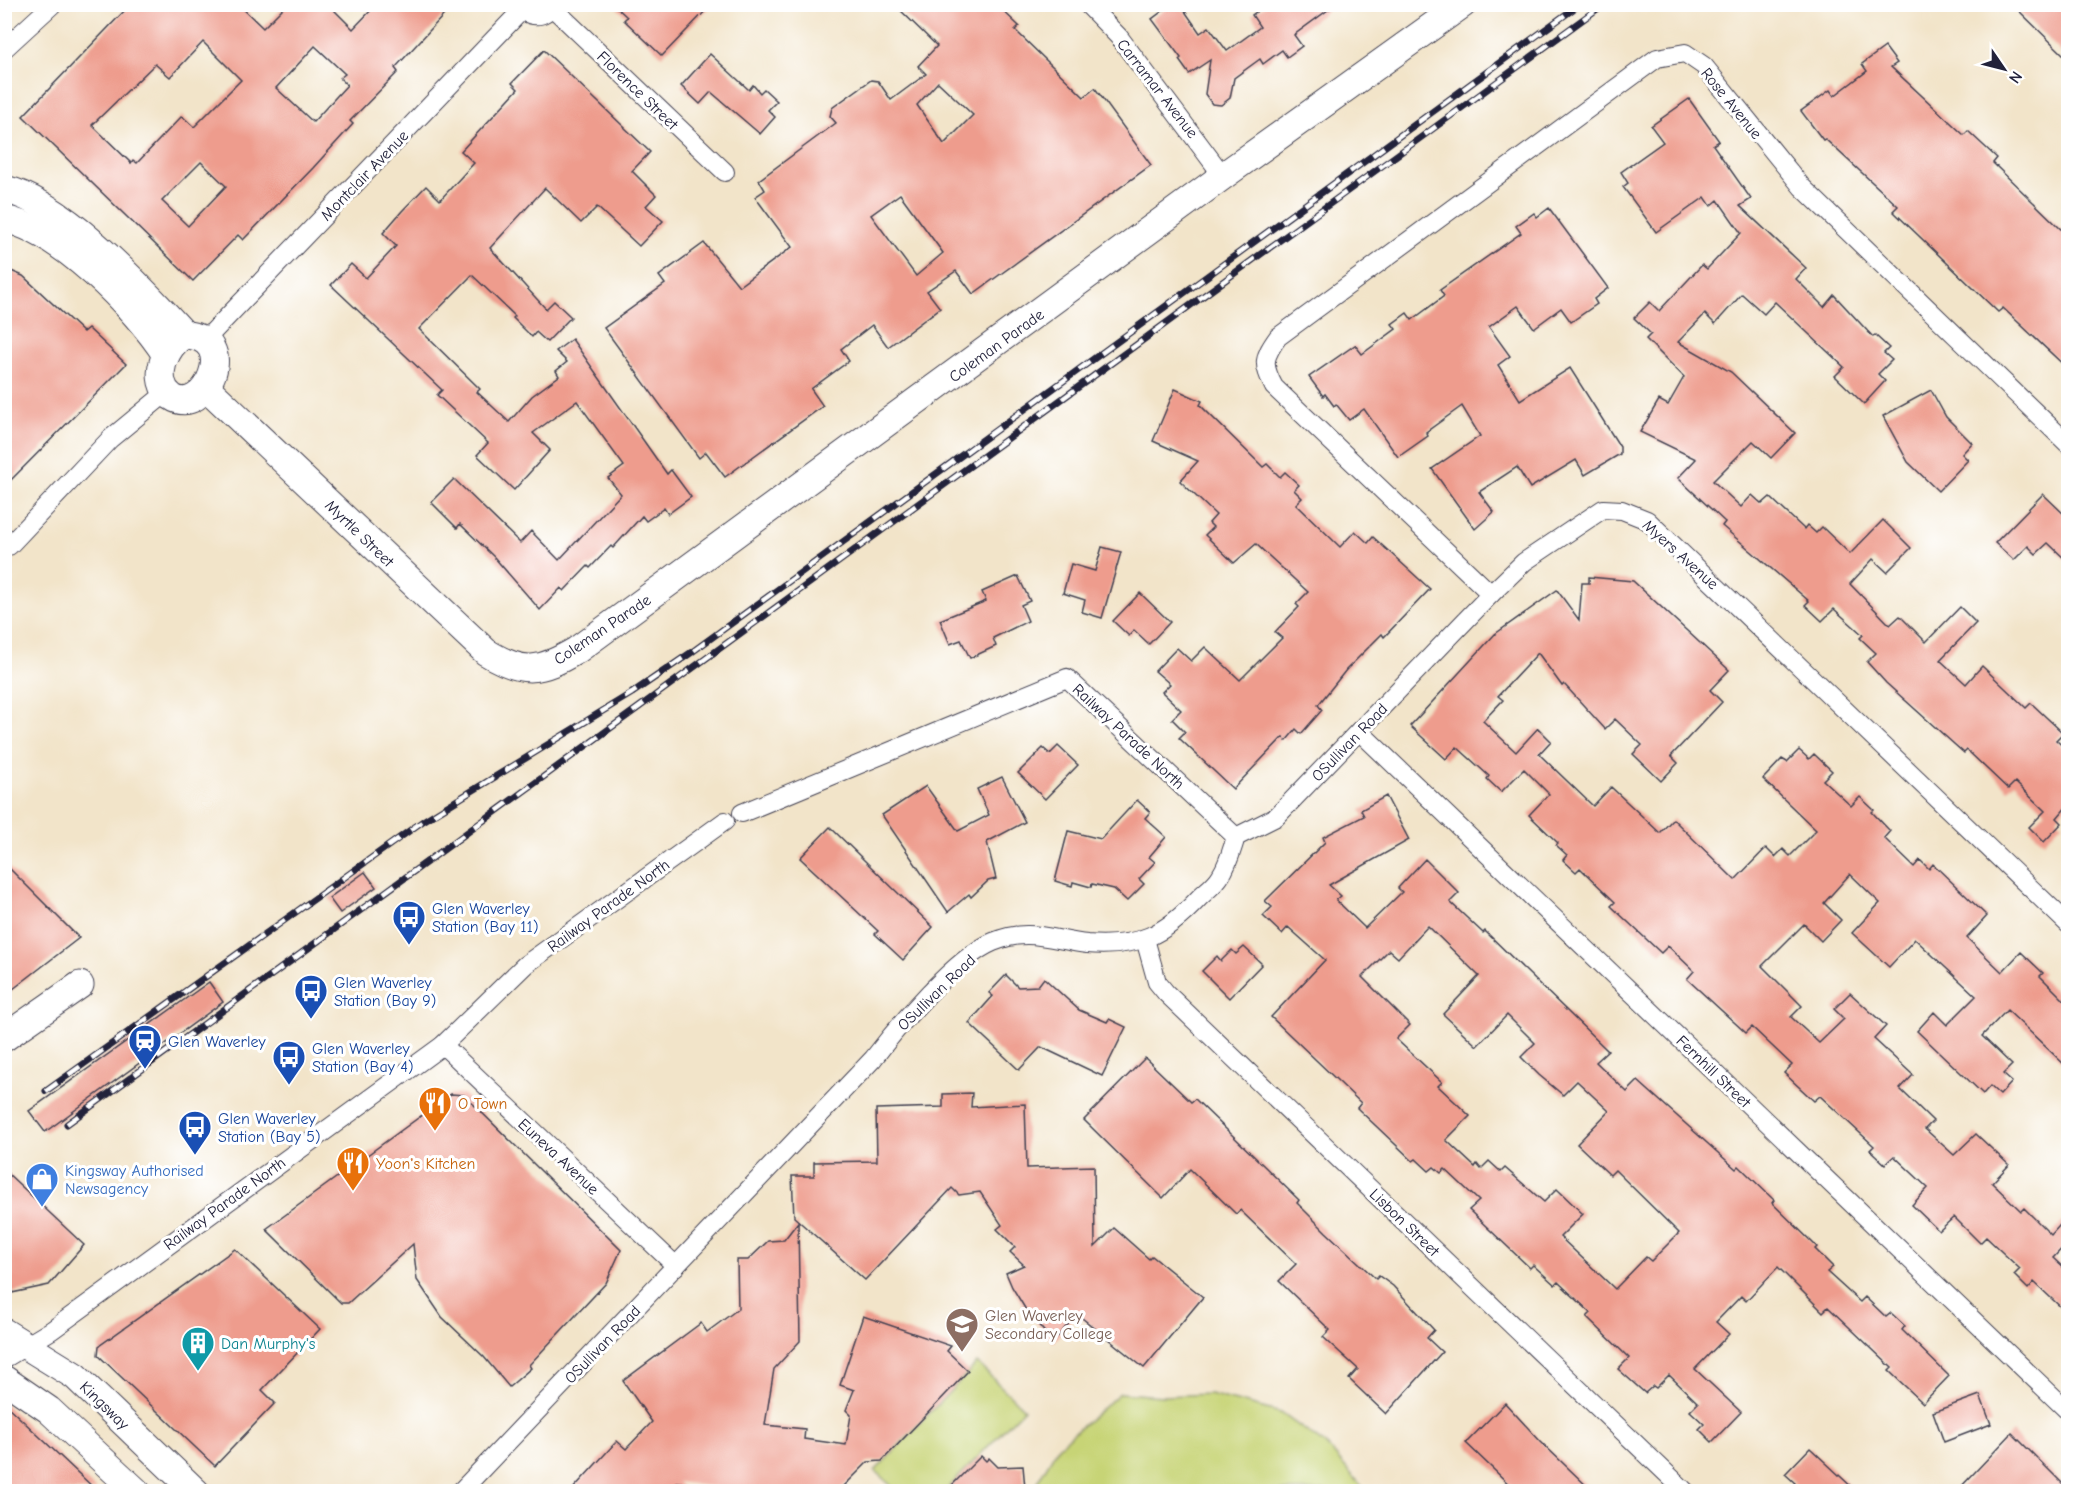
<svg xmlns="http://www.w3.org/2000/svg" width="2073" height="1496" viewBox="0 0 2073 1496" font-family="'Comic Neue',sans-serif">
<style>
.green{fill:#c7d476;stroke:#747b58;stroke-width:1.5}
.building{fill:#ee9c8d;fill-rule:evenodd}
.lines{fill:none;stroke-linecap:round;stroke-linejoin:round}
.street-casing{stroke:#413f50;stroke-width:20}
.secondary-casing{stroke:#413f50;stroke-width:29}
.street{stroke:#fff;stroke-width:18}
.secondary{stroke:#fff;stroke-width:27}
.rail-casing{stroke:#22223b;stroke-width:7}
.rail{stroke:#fff;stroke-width:4.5;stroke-dasharray:14;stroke-linecap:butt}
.labels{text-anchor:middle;stroke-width:6;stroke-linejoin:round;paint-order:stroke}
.street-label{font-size:16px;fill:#22223b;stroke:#fff}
.transit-label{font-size:16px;fill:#164399;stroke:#fff;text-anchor:start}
.food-label{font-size:16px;fill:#c56008;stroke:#fff;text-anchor:start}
.shop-label{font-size:16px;fill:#366cbe;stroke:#fff;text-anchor:start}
.education-label{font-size:16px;fill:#785e54;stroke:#fff;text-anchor:start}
.culture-label{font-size:16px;fill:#0d838f;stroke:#fff;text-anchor:start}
</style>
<rect width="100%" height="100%" fill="#fff"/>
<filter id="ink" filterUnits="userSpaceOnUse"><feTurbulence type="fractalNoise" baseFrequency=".0167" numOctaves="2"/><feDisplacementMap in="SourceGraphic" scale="12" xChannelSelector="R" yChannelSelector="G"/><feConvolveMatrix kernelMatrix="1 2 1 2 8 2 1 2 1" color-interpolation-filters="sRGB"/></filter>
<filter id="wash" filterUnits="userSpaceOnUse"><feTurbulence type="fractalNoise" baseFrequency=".008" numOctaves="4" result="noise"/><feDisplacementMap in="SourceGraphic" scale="24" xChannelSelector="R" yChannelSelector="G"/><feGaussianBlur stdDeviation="1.35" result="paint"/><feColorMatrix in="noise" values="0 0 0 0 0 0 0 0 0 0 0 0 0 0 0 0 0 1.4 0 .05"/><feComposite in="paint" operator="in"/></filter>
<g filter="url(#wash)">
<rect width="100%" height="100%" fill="#f2e4c9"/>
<!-- green -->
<g class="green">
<polygon points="977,1363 1024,1409 945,1491 897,1491 875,1471"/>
<polygon points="1120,1393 1163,1396 1210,1394 1281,1413 1328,1447 1366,1491 1032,1491 1058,1447"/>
</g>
<g id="blocks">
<!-- building -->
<g class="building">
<path d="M131 4H238L263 28 287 4H328L353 29 377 4H454L395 68 398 72 350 121 353 124 313 168 243 240 238 235 193 281 23 116ZM203 42 241 80 194 127 182 116 137 163 133 160 131 163 92 125 155 64 170 77ZM315 46 345 74 340 78 347 85 313 122 276 88ZM201 162 226 186 188 226 162 201Z"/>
<polygon points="613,4 712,4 662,56 624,20 627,17"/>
<path d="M894 4H996L1019 26 1015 30 1084 97 1095 88 1151 165 973 294 956 271 927 291 940 308 888 347 872 325 841 349 849 361 811 389 823 406 725 477 706 452 699 458 604 328 665 284 659 276 704 243 739 286 792 247 755 197 765 190 759 180 836 123 830 116 832 108 871 80 878 81 891 100 926 74 918 66 937 46ZM938 82 973 115 944 144 917 105ZM900 194 943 253 916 276 871 215Z"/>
<polygon points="1172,4 1180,4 1200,33 1209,27 1227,51 1260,27 1252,15 1267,4 1336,4 1294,35 1302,46 1287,57 1282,50 1263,64 1260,59 1234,78 1230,98 1221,105 1212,104 1205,94 1210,60 1189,74 1179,60 1181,58 1152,19"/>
<polygon points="2012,4 2068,4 2068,59"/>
<polygon points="1885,47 1897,63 1891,67 1964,135 1968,131 1997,158 1993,163 2068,236 2068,369 2003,308 1998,312 1893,211 1898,206 1825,139 1823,140 1801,111 1830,90 1834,96 1867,71 1862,64"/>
<polygon points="544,50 650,152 632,171 656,195 646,206 663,221 639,246 597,207 581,223 545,188 490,248 546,309 554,301 571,317 547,342 536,332 532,337 513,318 515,316 472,275 419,329 480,389 477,392 509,422 532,396 559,376 556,371 567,362 556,351 572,339 667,474 671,470 691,497 668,514 664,508 646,521 642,516 613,548 611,546 590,568 588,566 564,591 561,588 540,610 494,557 460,524 457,528 431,502 454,479 520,543 531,531 559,560 621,494 608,478 624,466 577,401 533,433 550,450 514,490 477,455 488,443 437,395 442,390 331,285 351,264 366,278 396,246 383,233 402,211 426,186 440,200 474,163 461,151 518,89 512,83"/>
<polygon points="710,54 749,90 753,85 760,93 764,89 777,101 768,110 775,117 760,134 711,92 700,104 681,86"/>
<polygon points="1689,99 1719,141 1713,145 1751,199 1740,206 1806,268 1796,279 1824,307 1834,295 1873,337 1875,335 1889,348 1884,353 1892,360 1878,374 1885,381 1864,404 1835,376 1844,367 1775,302 1764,314 1742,294 1715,324 1705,314 1678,342 1731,372 1795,433 1771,458 1753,441 1713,481 1741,507 1752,495 1762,504 1770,497 1804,529 1807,525 1816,533 1822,527 1850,554 1883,520 1911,548 1887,572 1873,559 1850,584 1890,625 1900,616 1926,642 1960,607 1976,623 1940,660 1966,684 1982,666 2026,708 2031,703 2063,733 2056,740 2068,751 2068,805 2057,818 2062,823 2044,842 2029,827 2045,811 2015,782 2008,789 1967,750 1964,753 1886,683 1867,662 1876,653 1860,638 1863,635 1834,609 1822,621 1805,605 1809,601 1722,526 1725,522 1678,478 1696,459 1640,432 1659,400 1668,405 1684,377 1646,339 1651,334 1634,318 1650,302 1659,311 1702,265 1707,269 1741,233 1718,200 1711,206 1705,197 1656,232 1623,187 1628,183 1621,172 1663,142 1651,126"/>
<polygon points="1549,208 1608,288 1594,299 1597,304 1571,322 1561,308 1534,328 1518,306 1489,327 1510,356 1498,365 1520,400 1570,368 1620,447 1620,454 1585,475 1576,460 1530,488 1517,467 1479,492 1494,512 1475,529 1432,469 1480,436 1462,406 1426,432 1428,436 1398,457 1364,409 1349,420 1336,404 1334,406 1325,394 1323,396 1309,377 1355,345 1362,354 1396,329 1392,324 1407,313 1412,320 1444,296 1440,290 1521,233 1516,226 1534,213 1537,217"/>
<polygon points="4,268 23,276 83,332 88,328 126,364 4,487"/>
<polygon points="1175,389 1202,401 1200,405 1263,467 1267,464 1280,477 1285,472 1299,485 1294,490 1302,498 1296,504 1340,547 1355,531 1368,543 1373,537 1430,589 1384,637 1382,634 1346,670 1318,705 1322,710 1301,734 1296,729 1286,741 1283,737 1233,789 1179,738 1185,732 1172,719 1181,710 1162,692 1170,684 1155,671 1177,648 1191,661 1205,647 1240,680 1282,638 1275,632 1299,607 1296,604 1308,592 1256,544 1234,563 1205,535 1213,527 1209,523 1216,515 1180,481 1198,461 1153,441"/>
<polygon points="1931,390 1946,417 1972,443 1962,454 1968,460 1938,491 1908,462 1883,416"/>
<polygon points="2043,494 2068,518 2068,562 2048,543 2036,554 2028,546 2014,560 1995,543"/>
<polygon points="1102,547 1121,552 1102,618 1082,612 1085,600 1063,593 1071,564 1095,571"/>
<polygon points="1018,576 1030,601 1021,605 1028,621 993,638 996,646 970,658 961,640 950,644 940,620 986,601 982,592"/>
<polygon points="1589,577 1633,581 1713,655 1729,670 1710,690 1722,702 1671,756 1678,763 1661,781 1633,754 1642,745 1615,719 1605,729 1564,684 1562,686 1538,653 1498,696 1503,700 1483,721 1516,752 1538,728 1551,741 1539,754 1593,806 1611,787 1660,833 1673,819 1735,880 1766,848 1775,857 1783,849 1790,856 1816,830 1763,779 1782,759 1787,762 1799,750 1809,759 1814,754 1832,771 1823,780 1851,806 1860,797 1874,810 1872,812 1890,831 1884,838 1914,867 1920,860 1929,869 1933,864 1987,916 1967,938 2002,972 2021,952 2043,973 2040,976 2068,1004 2068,1068 2007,1010 1982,1036 2012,1065 2003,1074 2012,1082 2000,1095 1990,1086 1983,1094 1917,1031 1934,1012 1947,1025 1976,996 1915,939 1889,967 1852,933 1880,903 1850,874 1824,903 1841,920 1821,941 1804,924 1762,966 1802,1006 1791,1017 1819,1043 1844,1019 1834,1009 1850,993 1886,1026 1874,1039 1913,1075 1900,1089 1933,1121 1925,1129 1954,1155 1976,1134 2009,1165 1992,1183 2021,1211 2024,1208 2051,1235 2068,1216 2068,1242 2053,1258 2068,1272 2068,1314 2034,1282 2028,1289 2014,1275 2020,1269 1986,1237 1980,1243 1954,1217 1939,1231 1912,1205 1928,1188 1894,1156 1885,1164 1870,1150 1874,1146 1820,1096 1814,1101 1784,1073 1792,1065 1752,1027 1746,1033 1687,979 1694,971 1668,946 1661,953 1611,906 1615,902 1580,868 1576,872 1563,860 1567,855 1556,845 1558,843 1529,815 1549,794 1524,769 1501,792 1487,779 1489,776 1457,747 1446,759 1410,726 1495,634 1557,590 1579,620 1582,583 1589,583"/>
<polygon points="1140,593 1170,622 1149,644 1134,630 1129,636 1113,621"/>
<polygon points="1058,746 1078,765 1045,799 1018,773 1043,748 1050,754"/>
<polygon points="1002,777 1025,822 987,842 996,879 988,881 971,897 969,894 948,912 882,815 926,786 958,831 989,815 977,789"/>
<path d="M1386 796 1409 840 1329 885 1341 896 1336 900 1365 928 1402 892 1398 888 1425 859 1459 893 1450 902 1483 933 1485 931 1608 1051 1596 1062 1627 1092 1638 1081 1736 1169 1739 1166 1774 1200 1772 1203 1817 1247 1815 1249 1833 1267 1827 1272 1860 1302 1865 1297 1886 1317 1891 1313 1905 1326 1902 1330 1949 1376 1923 1403 1889 1371 1892 1368 1828 1307 1823 1312 1778 1267 1746 1301 1741 1296 1716 1322 1729 1334 1695 1369 1741 1412 1712 1442 1699 1429 1704 1424 1690 1411 1698 1403 1669 1375 1656 1388 1653 1386 1645 1393 1618 1369 1629 1358 1587 1317 1591 1313 1558 1282 1555 1285 1533 1265 1530 1268 1469 1210 1479 1201 1445 1169 1441 1173 1434 1167 1429 1171 1416 1159 1413 1161 1357 1108 1361 1103 1271 1017 1325 960 1288 927 1282 934 1263 916 1272 907 1265 901 1325 842 1323 837 1364 816 1361 810ZM1428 926 1479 976 1443 1014 1477 1046 1507 1015 1535 1043 1521 1057 1539 1075 1563 1095 1577 1081 1609 1111 1577 1144 1610 1175 1615 1170 1679 1233 1651 1261 1646 1257 1615 1289 1560 1237 1583 1214 1557 1189 1544 1202 1505 1168 1501 1172 1489 1161 1481 1169 1477 1164 1475 1167 1446 1140 1470 1116 1438 1086 1442 1082 1396 1039 1410 1025 1362 977 1389 950 1398 958Z"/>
<polygon points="1137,800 1150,812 1145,818 1166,837 1149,857 1155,862 1139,879 1144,884 1127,901 1114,889 1092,884 1091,887 1073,882 1072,886 1055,881 1068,831 1101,839"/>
<polygon points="830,827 933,927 903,960 875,934 878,931 800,858"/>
<polygon points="4,863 79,938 4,996"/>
<polygon points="365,872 376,887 340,913 329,898"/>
<polygon points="1244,947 1262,964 1229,998 1202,971 1217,956 1221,961 1232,950 1236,954"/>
<polygon points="1006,975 1018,987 1038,986 1044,978 1079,1010 1107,1022 1109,1019 1126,1027 1102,1076 1041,1047 1019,1070 969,1023 993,996 989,993"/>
<polygon points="209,982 223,1002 45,1132 29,1111"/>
<polygon points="1145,1058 1191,1102 1195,1099 1299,1200 1297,1203 1326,1232 1376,1279 1379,1276 1393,1286 1434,1330 1427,1338 1442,1352 1386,1414 1349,1379 1358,1369 1323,1337 1330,1330 1279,1281 1296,1264 1240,1210 1236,1214 1190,1169 1163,1198 1084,1120"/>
<polygon points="972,1093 971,1107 1025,1104 1027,1168 1094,1166 1095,1247 1114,1228 1149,1259 1152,1256 1203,1297 1144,1368 1077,1314 1053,1342 1026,1310 1012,1287 1006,1273 1024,1265 1010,1252 1015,1247 997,1229 1002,1225 980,1192 959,1195 952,1188 865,1280 794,1217 792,1176 814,1176 814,1162 877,1161 876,1109 943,1107 943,1094"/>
<polygon points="451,1094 464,1095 621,1250 606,1283 529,1365 531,1368 509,1387 484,1357 442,1317 417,1280 413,1244 348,1303 341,1303 266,1229"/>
<polygon points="4,1170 84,1245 49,1285 7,1294 4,1283"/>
<polygon points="798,1222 800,1341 774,1369 765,1425 805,1429 804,1439 846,1445 851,1415 846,1410 854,1390 840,1385 863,1316 951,1346 947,1351 968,1371 882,1461 868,1462 839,1491 740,1491 678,1482 687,1491 571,1491 617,1441 626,1449 652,1422 623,1381 701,1323 707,1332 738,1309 737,1260 748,1260 768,1241 784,1240"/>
<polygon points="235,1249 320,1329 262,1390 275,1403 215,1466 98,1355 99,1346"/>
<polygon points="1980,1395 1991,1424 1944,1442 1933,1412"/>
<polygon points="4,1403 97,1491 4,1491"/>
<polygon points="1505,1403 1541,1442 1592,1491 1516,1491 1466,1443"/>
<polygon points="2012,1433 2068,1489 2068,1491 1957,1491"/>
<polygon points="1810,1448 1856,1491 1787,1491 1795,1483 1785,1474"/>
<polygon points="981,1456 986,1461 989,1458 998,1467 1023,1466 1025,1488 1018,1488 1018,1491 946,1491"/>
</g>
</g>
</g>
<g filter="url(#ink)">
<use href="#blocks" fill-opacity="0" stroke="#413f50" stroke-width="1.5"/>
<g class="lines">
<!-- street casing -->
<g class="street-casing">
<g id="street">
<path d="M518 4C528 19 544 19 553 4"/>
<polyline points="1087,4 1119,37 1223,176"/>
<polyline points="552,7 725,172"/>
<polyline points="4,49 53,4"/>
<polyline points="205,340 522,10"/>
<path d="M2068 444 1802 187 1704 66 1685 53 1657 58 1278 337C1263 358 1262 364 1274 387L1491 594 1524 562 1603 509 1622 510 1647 520 2068 924"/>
<polyline points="9,546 110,439 167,392"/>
<polyline points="1359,731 2068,1411"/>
<polyline points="742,813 1067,678 1236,837"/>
<polyline points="1145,939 1157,982 1166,993 1686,1492"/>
<polyline points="443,1045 676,1266"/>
<polyline points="4,1359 52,1330 443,1045 525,965 725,821"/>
<path d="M460 1492 873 1059C899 1025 955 958 993 942 1028 927 1052 940 1087 944 1138 948 1165 935 1199 898 1206 891 1216 884 1221 875 1228 865 1232 849 1236 837L1276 817 1491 594"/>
</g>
</g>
<!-- secondary casing -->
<g class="secondary-casing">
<g id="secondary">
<path d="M4 189C65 203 142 289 185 335"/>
<path d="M4 219C59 230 136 308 166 355"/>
<path d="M185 335C242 337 204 419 172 397 150 381 165 344 185 335Z"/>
<path d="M206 387 486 652C523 675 540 672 577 650L1223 176 1463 4"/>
<polyline points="4,1038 80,985"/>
<polyline points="4,1332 75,1376 196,1492"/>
<polyline points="4,1379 49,1410 137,1492"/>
</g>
</g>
<!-- street -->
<use href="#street" class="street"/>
<!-- secondary -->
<use href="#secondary" class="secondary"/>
<!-- rail casing -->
<g class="rail-casing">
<g id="rail">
<polyline points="46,1091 423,821 632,693 692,652 1580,4"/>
<polyline points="67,1124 1604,4"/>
</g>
</g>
<!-- rail -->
<use href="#rail" class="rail"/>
</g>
</g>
<!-- icons -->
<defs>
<g id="bus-pin" transform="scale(1.725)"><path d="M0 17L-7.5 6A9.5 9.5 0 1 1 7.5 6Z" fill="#1a4fb4" stroke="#fff"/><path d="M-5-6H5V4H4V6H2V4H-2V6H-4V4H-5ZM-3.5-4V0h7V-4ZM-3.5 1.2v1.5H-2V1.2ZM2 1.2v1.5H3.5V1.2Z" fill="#fff"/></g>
<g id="station-pin" transform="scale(1.725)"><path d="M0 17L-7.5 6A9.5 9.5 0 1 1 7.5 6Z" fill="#1a4fb4" stroke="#fff"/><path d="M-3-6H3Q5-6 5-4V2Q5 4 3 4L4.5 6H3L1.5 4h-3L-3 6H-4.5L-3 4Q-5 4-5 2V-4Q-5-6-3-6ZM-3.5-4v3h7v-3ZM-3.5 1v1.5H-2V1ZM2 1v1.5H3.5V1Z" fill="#fff"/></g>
<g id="restaurant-pin" transform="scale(1.725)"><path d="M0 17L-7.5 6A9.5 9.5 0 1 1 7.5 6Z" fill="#e8710a" stroke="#fff"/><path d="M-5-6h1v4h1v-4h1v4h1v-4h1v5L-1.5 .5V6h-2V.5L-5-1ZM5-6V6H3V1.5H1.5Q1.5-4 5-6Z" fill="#fff"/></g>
<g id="shop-pin" transform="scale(1.725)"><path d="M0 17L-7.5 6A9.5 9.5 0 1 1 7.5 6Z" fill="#3f7fe0" stroke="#fff"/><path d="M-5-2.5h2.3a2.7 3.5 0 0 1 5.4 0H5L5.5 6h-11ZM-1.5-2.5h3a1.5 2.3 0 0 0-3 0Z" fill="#fff"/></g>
<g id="school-pin" transform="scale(1.725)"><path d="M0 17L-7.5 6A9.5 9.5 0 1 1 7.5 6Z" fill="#8d6e63" stroke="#fff"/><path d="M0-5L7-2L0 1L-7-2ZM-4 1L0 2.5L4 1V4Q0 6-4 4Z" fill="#fff"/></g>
<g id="building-pin" transform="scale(1.725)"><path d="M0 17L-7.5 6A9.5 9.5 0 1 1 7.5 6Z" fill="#0f9aa8" stroke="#fff"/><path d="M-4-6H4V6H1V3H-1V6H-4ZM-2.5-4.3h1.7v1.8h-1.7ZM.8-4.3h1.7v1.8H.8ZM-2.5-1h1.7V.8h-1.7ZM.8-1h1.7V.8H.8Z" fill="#fff"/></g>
</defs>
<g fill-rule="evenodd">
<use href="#bus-pin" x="409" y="917"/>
<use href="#bus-pin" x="311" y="991"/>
<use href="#station-pin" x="145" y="1041"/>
<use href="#bus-pin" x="289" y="1057"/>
<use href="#restaurant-pin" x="435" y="1103"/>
<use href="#bus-pin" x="195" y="1127"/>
<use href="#restaurant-pin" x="353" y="1163"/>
<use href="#shop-pin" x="42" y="1179"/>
<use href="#school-pin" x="962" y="1324"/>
<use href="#building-pin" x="198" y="1343"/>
</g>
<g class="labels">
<!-- street labels -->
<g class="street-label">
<text transform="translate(1158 88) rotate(52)" y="6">Carramar Avenue</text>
<text transform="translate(638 90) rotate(44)" y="6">Florence Street</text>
<text transform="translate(1732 103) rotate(51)" y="6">Rose Avenue</text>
<text transform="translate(364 175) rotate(-46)" y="6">Montclair Avenue</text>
<text transform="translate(996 345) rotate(-36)" y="6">Coleman Parade</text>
<text transform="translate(360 533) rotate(44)" y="6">Myrtle Street</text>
<text transform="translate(1681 554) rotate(42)" y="6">Myers Avenue</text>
<text transform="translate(602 629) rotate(-34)" y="6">Coleman Parade</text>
<text transform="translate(1129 736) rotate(43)" y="6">Railway Parade North</text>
<text transform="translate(1349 742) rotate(-46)" y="6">OSullivan Road</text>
<text transform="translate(608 905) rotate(-36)" y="6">Railway Parade North</text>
<text transform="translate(936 992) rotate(-44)" y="6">OSullivan Road</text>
<text transform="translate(1714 1071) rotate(44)" y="6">Fernhill Street</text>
<text transform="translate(559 1156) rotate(43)" y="6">Euneva Avenue</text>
<text transform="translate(224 1203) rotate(-36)" y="6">Railway Parade North</text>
<text transform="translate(1405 1222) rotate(44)" y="6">Lisbon Street</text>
<text transform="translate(602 1344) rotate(-46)" y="6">OSullivan Road</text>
<text transform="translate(105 1405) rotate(44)" y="6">Kingsway</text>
</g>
<!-- transit labels -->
<g class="transit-label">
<text x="432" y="914">Glen Waverley<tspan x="432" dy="18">Station (Bay 11)</tspan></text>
<text x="334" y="988">Glen Waverley<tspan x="334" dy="18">Station (Bay 9)</tspan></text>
<text x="168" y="1047">Glen Waverley</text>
<text x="312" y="1054">Glen Waverley<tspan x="312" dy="18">Station (Bay 4)</tspan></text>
<text x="218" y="1124">Glen Waverley<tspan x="218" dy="18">Station (Bay 5)</tspan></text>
</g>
<!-- food labels -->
<g class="food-label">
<text x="458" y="1109">O Town</text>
<text x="376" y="1169">Yoon's Kitchen</text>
</g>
<!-- shop labels -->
<g class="shop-label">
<text x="65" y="1176">Kingsway Authorised<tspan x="65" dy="18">Newsagency</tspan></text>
</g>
<!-- education labels -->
<g class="education-label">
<text x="985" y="1321">Glen Waverley<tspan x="985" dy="18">Secondary College</tspan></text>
</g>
<!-- culture labels -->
<g class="culture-label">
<text x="221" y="1349">Dan Murphy's</text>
</g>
</g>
<!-- margin -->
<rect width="2073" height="1496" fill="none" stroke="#fff" stroke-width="24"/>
<!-- north arrow -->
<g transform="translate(2004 69) rotate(125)" stroke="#ffffff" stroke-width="4.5" paint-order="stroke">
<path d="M0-4.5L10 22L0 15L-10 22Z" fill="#22223b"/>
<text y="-9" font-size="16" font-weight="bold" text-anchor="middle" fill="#22223b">N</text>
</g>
</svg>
